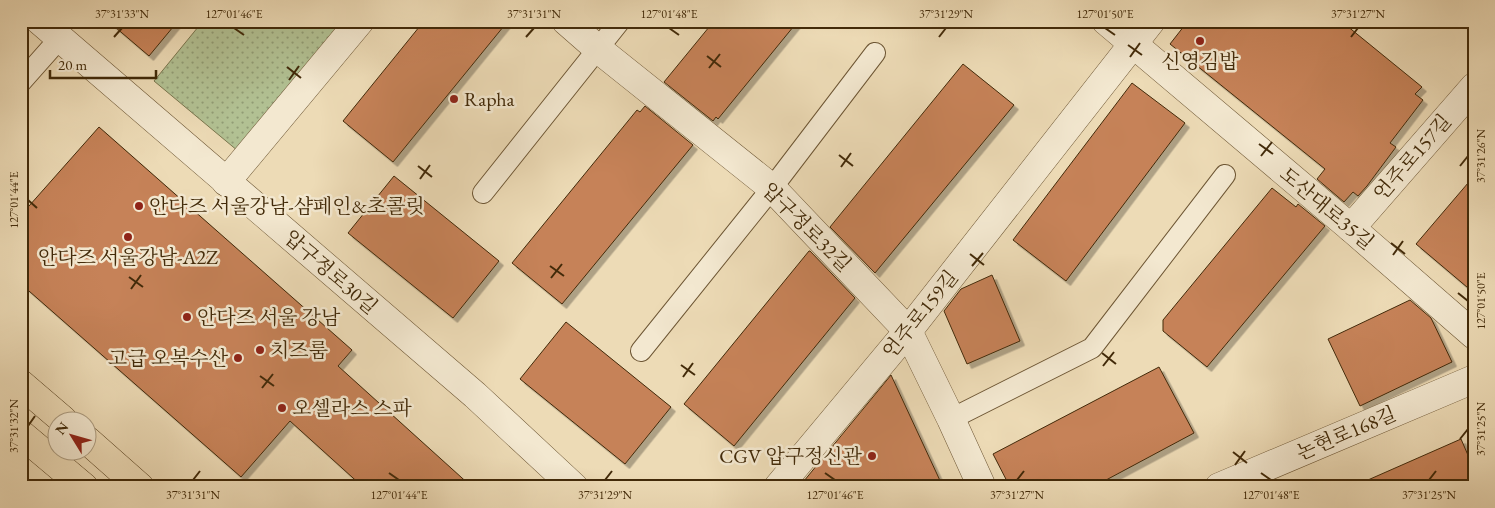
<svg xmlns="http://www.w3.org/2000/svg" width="1495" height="508" viewBox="0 0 1495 508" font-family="'EB Garamond','Noto Serif KR',serif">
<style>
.park{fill:url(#park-dots);stroke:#7a764e}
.building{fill:#c68259;stroke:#422a09;filter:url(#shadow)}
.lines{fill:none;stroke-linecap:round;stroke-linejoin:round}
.service-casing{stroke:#6d5634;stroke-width:22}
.minor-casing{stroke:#6d5634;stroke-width:29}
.primary-casing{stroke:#422a09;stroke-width:29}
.service{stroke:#f3e8d0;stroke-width:20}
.minor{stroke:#f3e8d0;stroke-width:28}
.primary{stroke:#eddbb6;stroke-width:28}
.ticks{fill:none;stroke:#422a09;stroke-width:2}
.poi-dot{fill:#8f2418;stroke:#f3e8d0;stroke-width:2}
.labels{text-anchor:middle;stroke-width:5;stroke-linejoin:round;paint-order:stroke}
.poi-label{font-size:20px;fill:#422a09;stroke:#f3e8d0;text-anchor:start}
.street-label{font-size:20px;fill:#422a09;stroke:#f3e8d0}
.neatline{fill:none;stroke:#422a09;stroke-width:2}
.ticks-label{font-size:12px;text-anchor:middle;fill:#422a09}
</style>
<defs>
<pattern id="park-dots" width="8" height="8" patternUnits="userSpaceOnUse" patternTransform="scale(1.25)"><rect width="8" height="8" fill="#b2c193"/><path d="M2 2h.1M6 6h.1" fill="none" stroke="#929d76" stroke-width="1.8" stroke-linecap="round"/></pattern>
<filter id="shadow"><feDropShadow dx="4.5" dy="4.5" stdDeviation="0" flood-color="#0004"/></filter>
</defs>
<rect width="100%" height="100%" fill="#eddbb6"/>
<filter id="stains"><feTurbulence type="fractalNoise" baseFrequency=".004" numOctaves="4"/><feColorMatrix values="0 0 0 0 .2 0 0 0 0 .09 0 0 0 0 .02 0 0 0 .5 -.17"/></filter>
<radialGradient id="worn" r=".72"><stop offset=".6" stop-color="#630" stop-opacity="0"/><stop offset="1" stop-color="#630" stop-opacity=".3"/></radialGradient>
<!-- park -->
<polygon class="park" points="203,21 346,21 238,151 154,81"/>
<!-- building -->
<g class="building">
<polygon points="108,21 178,21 149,56"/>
<polygon points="424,21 508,21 393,162 343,121"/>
<polygon points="714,21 798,21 718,119 716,117 713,121 664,82"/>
<polygon points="1188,21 1341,21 1422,87 1415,94 1423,100 1390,143 1396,147 1367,186 1358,196 1353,192 1344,202 1317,179 1325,169 1170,44"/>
<polygon points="963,64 1014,105 875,273 830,227"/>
<polygon points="1132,83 1185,123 1066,281 1013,240"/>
<polygon points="645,106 693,145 562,304 512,263 637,110 640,112"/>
<polygon points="99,127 352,350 338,366 472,487 363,487 290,421 241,477 21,284 21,215"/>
<polygon points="394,176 499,261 453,318 348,233"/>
<polygon points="1474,176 1474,293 1416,244"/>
<polygon points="1272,188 1296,207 1298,204 1325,226 1207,367 1163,331 1163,320"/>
<polygon points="809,251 810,251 855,298 734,446 684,404"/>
<polygon points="992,275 1020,341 967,364 944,311 961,289"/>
<polygon points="1410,300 1431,318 1452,362 1360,406 1328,339"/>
<polygon points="566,322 671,407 625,464 520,379"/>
<polygon points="1159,367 1194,433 1093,487 1010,487 993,454"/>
<polygon points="891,375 943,487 799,487"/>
<polygon points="1461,439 1474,469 1474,487 1352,487"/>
</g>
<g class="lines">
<!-- service casing -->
<g class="service-casing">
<g id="service">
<polyline points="21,82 60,38"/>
<polyline points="483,193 620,21"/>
<polyline points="641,351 772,188 875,53"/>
<polyline points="951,419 1092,348 1225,175"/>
</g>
</g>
<!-- minor casing -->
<g class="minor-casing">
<g id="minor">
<polyline points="40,21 475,395 574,487"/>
<polyline points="566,21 598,49 772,188 908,331 951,419 982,487"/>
<polyline points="1106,21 1351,228 1474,335"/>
<polyline points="226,182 360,21"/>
<polyline points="1351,228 1474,87"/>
<polyline points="778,487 908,331 1151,21"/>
<polyline points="1219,487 1474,379"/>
</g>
</g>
<!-- primary casing -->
<g class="primary-casing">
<g id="primary">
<polyline points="21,384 63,420"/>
<polyline points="21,434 84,487"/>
<polyline points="88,441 140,487"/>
</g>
</g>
<!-- service -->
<use href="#service" class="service"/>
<!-- minor -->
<use href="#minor" class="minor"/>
<!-- primary -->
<use href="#primary" class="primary"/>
</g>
<!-- ticks -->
<path class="ticks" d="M234 28 244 35M669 28 679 35M1105 28 1115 35M114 37 122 28M526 37 534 28M939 37 946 28M1351 37 1358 28M1128 45 1142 55M707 56 721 67M1130 57 1140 43M287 67 301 78M709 68 720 54M289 80 299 66M1259 144 1273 154M839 155 853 166M1261 156 1272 142M418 166 432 177M1460 166 1468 156M841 167 851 153M420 179 430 165M28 200 37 208M1391 243 1405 254M970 254 984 265M1393 255 1403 241M550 266 564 276M972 266 983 253M129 277 143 287M551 278 562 264M131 289 141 275M1458 293 1468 301M1102 353 1116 364M681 365 695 375M1103 366 1114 352M260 376 274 386M683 377 693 363M262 388 273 374M28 426 35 416M1460 439 1468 429M1233 452 1247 463M1235 465 1245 451M389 473 399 480M825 473 835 480M1261 473 1271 480M193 480 200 471M605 480 612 471M1017 480 1024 471M1429 480 1436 471"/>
<!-- markers -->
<g class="poi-dot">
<circle cx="1200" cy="41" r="5"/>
<circle cx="454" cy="99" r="5"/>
<circle cx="139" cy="206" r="5"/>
<circle cx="128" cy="237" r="5"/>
<circle cx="187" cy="317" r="5"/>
<circle cx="260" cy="350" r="5"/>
<circle cx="238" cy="358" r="5"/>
<circle cx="282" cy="408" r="5"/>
<circle cx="872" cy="456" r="5"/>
</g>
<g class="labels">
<!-- poi labels -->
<g class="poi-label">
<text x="1200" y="68" text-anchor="middle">신영김밥</text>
<text x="464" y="106">Rapha</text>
<text x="149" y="213">안다즈 서울강남-샴페인&amp;초콜릿</text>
<text x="128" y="264" text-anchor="middle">안다즈 서울강남-A2Z</text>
<text x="197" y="324">안다즈 서울 강남</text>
<text x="270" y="357">치즈룸</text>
<text x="228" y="365" text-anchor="end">고급 오복수산</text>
<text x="292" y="415">오셀라스 스파</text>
<text x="862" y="463" text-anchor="end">CGV 압구정신관</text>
</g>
<!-- street labels -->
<g class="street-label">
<text transform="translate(1412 157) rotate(-49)" y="7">언주로157길</text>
<text transform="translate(1327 208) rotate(40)" y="7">도산대로35길</text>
<text transform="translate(807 227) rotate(45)" y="7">압구정로32길</text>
<text transform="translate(331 272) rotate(41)" y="7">압구정로30길</text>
<text transform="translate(920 314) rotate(-51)" y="7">언주로159길</text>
<text transform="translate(1346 433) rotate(-23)" y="7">논현로168길</text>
</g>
</g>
<!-- margin -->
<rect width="1495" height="508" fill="none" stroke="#eddbb6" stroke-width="55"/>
<!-- north arrow -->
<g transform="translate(72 436) rotate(307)"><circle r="24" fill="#f3e8d0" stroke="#ac9c80"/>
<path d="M0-4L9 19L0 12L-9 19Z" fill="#8f2418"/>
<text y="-8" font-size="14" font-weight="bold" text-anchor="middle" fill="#422a09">N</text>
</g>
<!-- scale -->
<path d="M50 70v8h106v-8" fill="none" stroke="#422a09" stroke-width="2.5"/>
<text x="58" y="70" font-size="15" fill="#422a09" stroke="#f3e8d0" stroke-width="4" paint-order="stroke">20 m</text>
<rect x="28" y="28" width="1440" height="452" class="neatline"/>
<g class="ticks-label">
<text x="122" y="18">37°31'33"N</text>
<text x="234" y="18">127°01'46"E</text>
<text x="534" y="18">37°31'31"N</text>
<text x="669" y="18">127°01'48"E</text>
<text x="946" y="18">37°31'29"N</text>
<text x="1105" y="18">127°01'50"E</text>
<text x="1358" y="18">37°31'27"N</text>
<text transform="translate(1481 156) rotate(-90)" y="4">37°31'26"N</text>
<text transform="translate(14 200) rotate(-90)" y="4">127°01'44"E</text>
<text transform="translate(1481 301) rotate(-90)" y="4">127°01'50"E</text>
<text transform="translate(14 426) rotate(-90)" y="4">37°31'32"N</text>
<text transform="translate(1481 429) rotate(-90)" y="4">37°31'25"N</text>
<text x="193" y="499">37°31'31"N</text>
<text x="399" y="499">127°01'44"E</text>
<text x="605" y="499">37°31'29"N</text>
<text x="835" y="499">127°01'46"E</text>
<text x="1017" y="499">37°31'27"N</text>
<text x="1271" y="499">127°01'48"E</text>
<text x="1429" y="499">37°31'25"N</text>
</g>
<rect width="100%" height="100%" filter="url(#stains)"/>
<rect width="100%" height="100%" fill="url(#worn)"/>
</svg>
